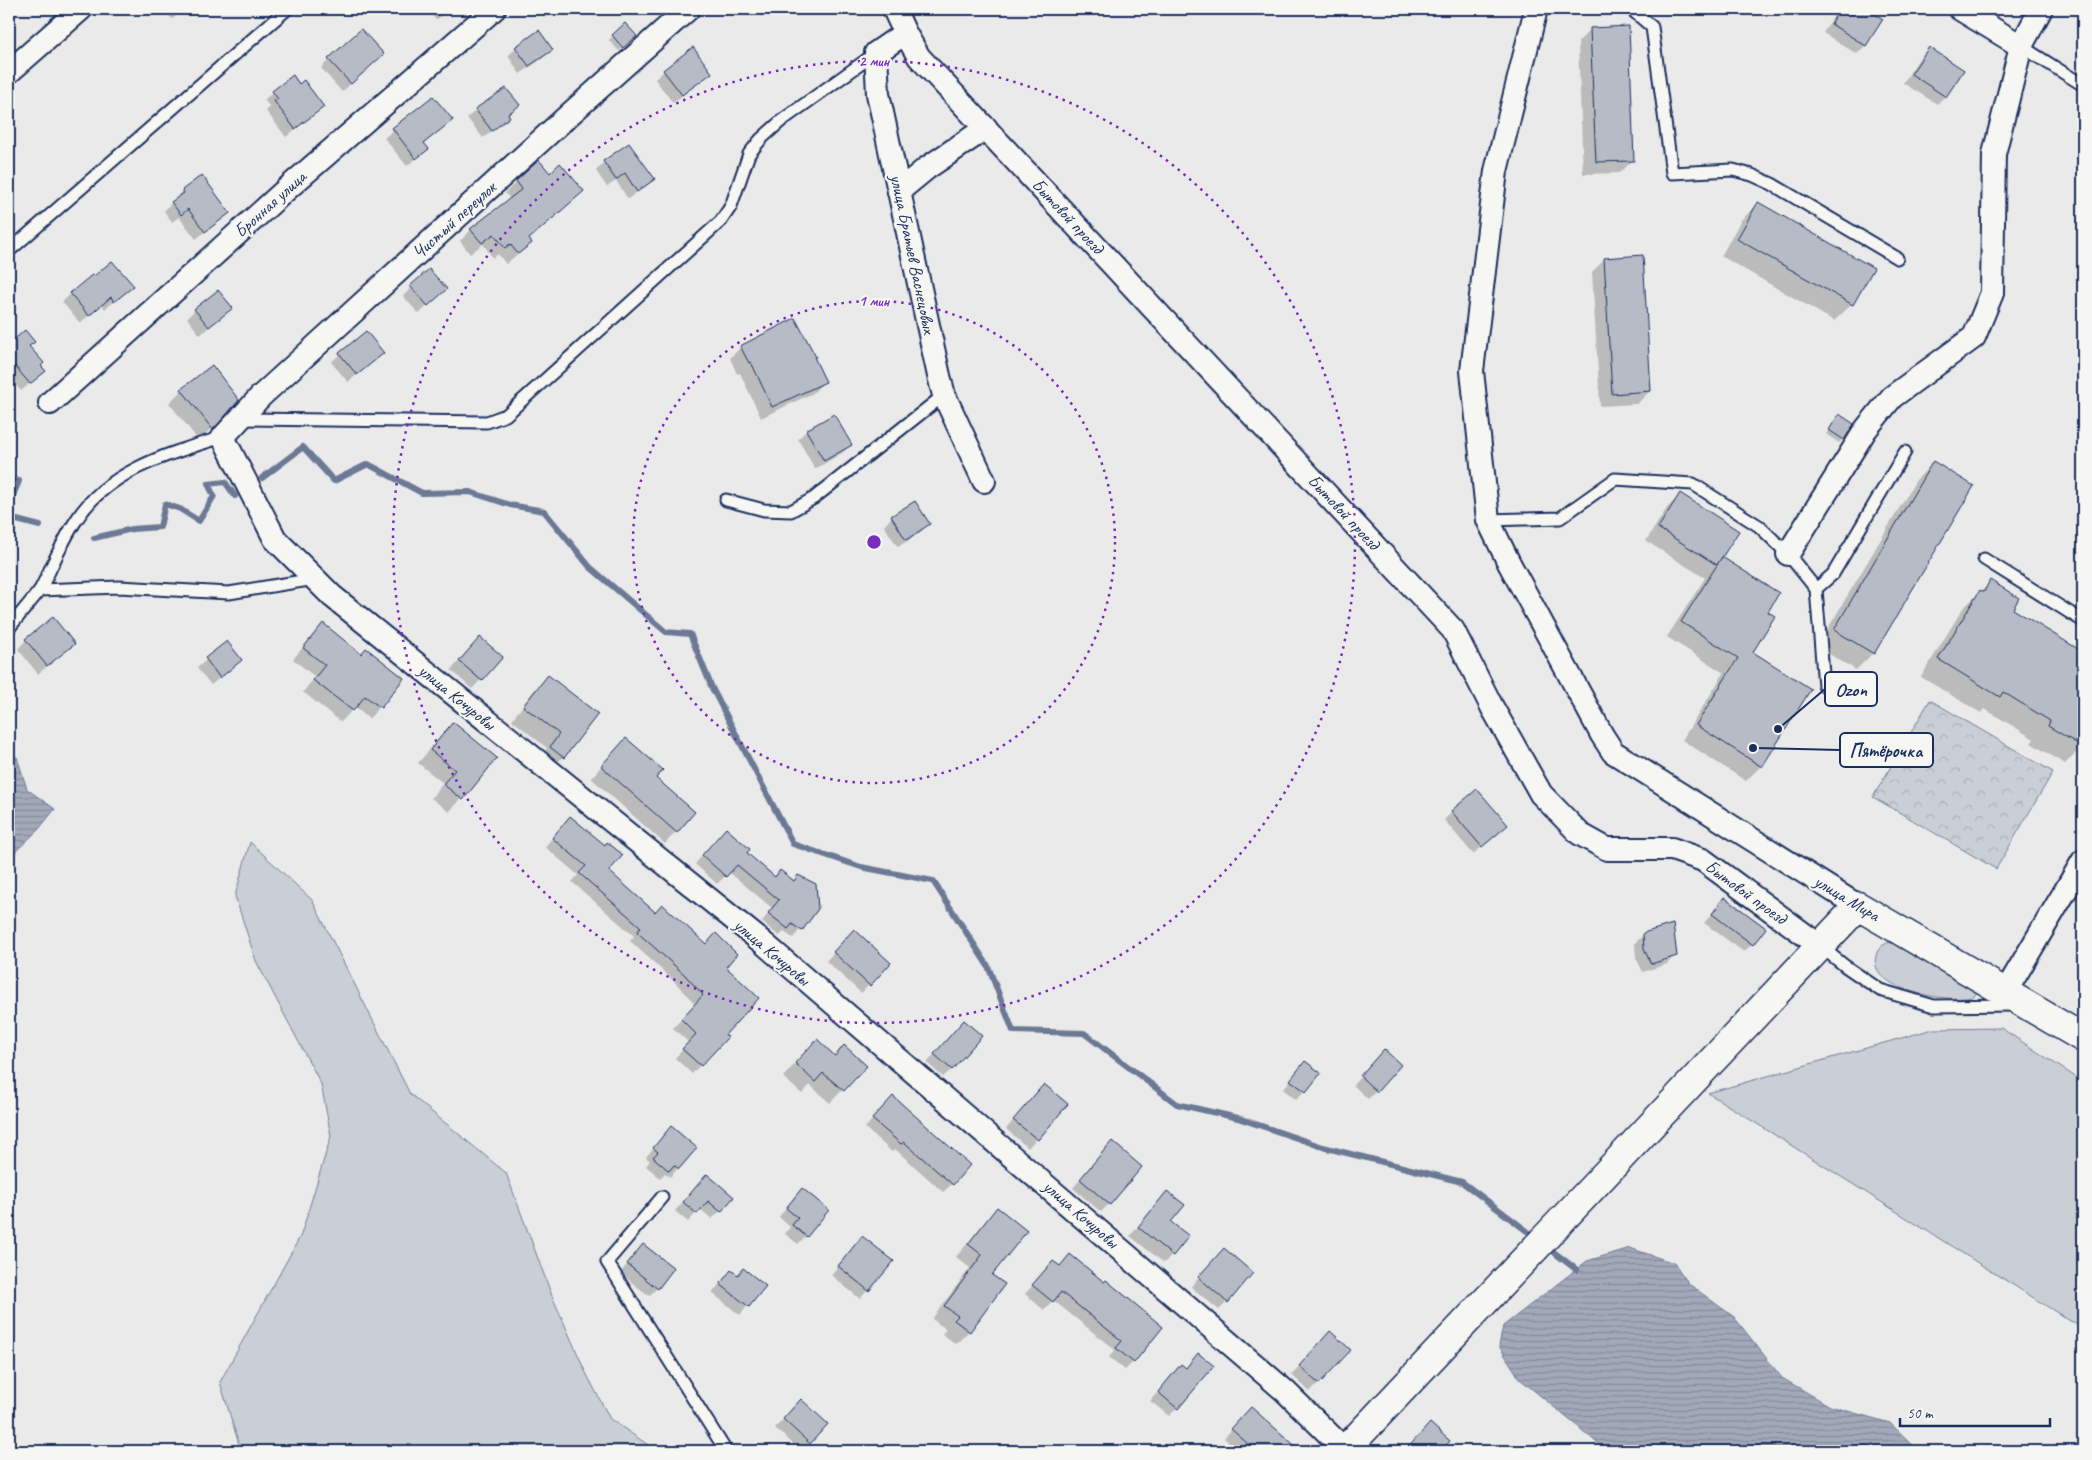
<svg xmlns="http://www.w3.org/2000/svg" width="2092" height="1460" viewBox="0 0 2092 1460" font-family="Caveat,sans-serif">
<style>
.grass{fill:#caced5;stroke:#727e9a}
.park{fill:url(#park-crowns);stroke:#727e9a}
.water{fill:url(#water-rules);stroke:#6c7995}
.shadow{fill:#0003}
.lines{fill:none;stroke-linecap:round;stroke-linejoin:round}
.stream{stroke:#6c7995;stroke-width:6}
.building{fill:#b6bbc6;stroke:#1b2f5e}
.lane-casing{stroke:#1b2f5e;stroke-width:15}
.street-casing{stroke:#1b2f5e;stroke-width:26}
.secondary-casing{stroke:#1b2f5e;stroke-width:31}
.lane{stroke:#f6f6f2;stroke-width:11}
.street{stroke:#f6f6f2;stroke-width:22}
.secondary{stroke:#f6f6f2;stroke-width:28}
.ring{fill:none;stroke:#7b2cbf;stroke-width:2.5;stroke-dasharray:2.5 5}
.labels{text-anchor:middle;stroke-width:4.5;stroke-linejoin:round;paint-order:stroke}
.street-label{font-size:18px;fill:#1b2f5e;stroke:#f6f6f2}
.centre{fill:#7b2cbf;stroke:#f6f6f2;stroke-width:2.5}
.ring-label{font-size:15px;text-anchor:middle;font-weight:bold;fill:#7b2cbf;stroke:#f6f6f2;stroke-width:4.5;stroke-linejoin:round;paint-order:stroke}
.leader{fill:none;stroke:#1b2f5e;stroke-width:2}
.callout-dot{fill:#1b2f5e;stroke:#f6f6f2;stroke-width:2}
.callout{fill:#f6f6f2;stroke:#1b2f5e;stroke-width:2}
.callout-label{font-size:19px;text-anchor:middle;font-weight:bold;fill:#1b2f5e}
</style>
<defs>
<pattern id="park-crowns" width="20" height="18" patternUnits="userSpaceOnUse" patternTransform="scale(1.25)"><rect width="20" height="18" fill="#caced5"/><path d="M2 6a3 3 0 1 1 6 0M12 15a3 3 0 1 1 6 0" fill="none" stroke="#adb1b9"/></pattern>
<pattern id="water-rules" width="6" height="5" patternUnits="userSpaceOnUse" patternTransform="scale(1.25)"><rect width="6" height="5" fill="#a2aaba"/><path d="M0 2.5h6" fill="none" stroke="#838b9a"/></pattern>
</defs>
<rect width="100%" height="100%" fill="#e9eae9"/>
<filter id="ink" filterUnits="userSpaceOnUse"><feTurbulence type="fractalNoise" baseFrequency=".02" numOctaves="2"/><feDisplacementMap in="SourceGraphic" scale="10" xChannelSelector="R" yChannelSelector="G"/><feConvolveMatrix kernelMatrix="1 2 1 2 8 2 1 2 1" color-interpolation-filters="sRGB"/></filter>
<g filter="url(#ink)">
<!-- grass -->
<g class="grass">
<polygon points="250,842 312,900 410,1094 506,1173 552,1296 586,1373 610,1419 657,1451 241,1451 220,1382 301,1235 331,1136 321,1084 256,961 235,896"/>
<path d="M1892 941 1979 989C1977 993 1975 996 1971 997 1949 1003 1867 990 1876 956 1878 947 1884 944 1892 941Z"/>
<polygon points="2001,1028 2083,1082 2083,1329 1708,1093 1933,1029"/>
</g>
<!-- park -->
<polygon class="park" points="1930,700 2053,772 1996,869 1873,797"/>
<!-- water -->
<g class="water">
<polygon points="9,756 17,757 27,789 55,809 39,829 13,854 9,851"/>
<polygon points="1630,1248 1674,1263 1689,1284 1734,1317 1782,1378 1830,1406 1890,1423 1919,1451 1607,1451 1520,1379 1499,1346 1503,1326 1587,1261"/>
</g>
<!-- shadow -->
<g class="shadow">
<polygon points="164,9 185,9 172,19"/>
<polygon points="427,9 449,9 436,20"/>
<polygon points="1720,9 1737,9 1721,11"/>
<polygon points="1838,9 1864,9 1881,20 1865,46 1857,54 1823,33"/>
<polygon points="625,25 635,36 619,51 609,40"/>
<polygon points="1591,29 1633,160 1620,173 1583,174 1578,42"/>
<polygon points="516,48 551,49 543,58 520,74 508,56"/>
<polygon points="1929,48 1945,96 1937,104 1903,83 1920,57"/>
<polygon points="329,60 374,62 342,92 321,68"/>
<polygon points="664,71 710,72 673,103 655,79"/>
<polygon points="299,86 322,107 286,137 266,111 270,107 264,100 273,92"/>
<polygon points="433,97 451,120 423,144 427,149 407,166 384,138"/>
<polygon points="518,105 500,125 483,138 467,118 476,110"/>
<polygon points="538,162 528,240 530,243 506,264 498,254 493,258 483,244 470,254 460,241 471,230 511,200 505,193"/>
<polygon points="604,162 654,179 628,199 616,181 607,187 596,171"/>
<polygon points="183,191 228,213 196,239 179,217 172,222 164,211"/>
<polygon points="1759,203 1852,304 1834,321 1721,256 1741,220"/>
<polygon points="2083,233 2083,243 2079,241"/>
<polygon points="1605,259 1650,391 1637,404 1600,406 1592,272"/>
<polygon points="429,271 437,297 419,314 403,296"/>
<polygon points="92,275 124,294 105,309 102,305 80,323 62,302"/>
<polygon points="231,308 200,335 187,318 195,310"/>
<polygon points="24,332 35,379 21,391 9,377 9,345"/>
<polygon points="366,332 374,361 348,382 331,362"/>
<polygon points="741,347 824,382 813,393 761,418 740,373 737,374 730,358"/>
<polygon points="182,390 238,400 199,441 169,403"/>
<polygon points="833,416 851,445 842,453 815,469 798,439 806,431"/>
<polygon points="1836,419 1843,439 1839,443 1826,434"/>
<polygon points="1933,463 1873,653 1856,670 1817,647 1916,480"/>
<polygon points="1680,495 1718,561 1766,612 1751,652 1761,766 1746,781 1682,740 1724,673 1667,637 1705,578 1646,541 1667,508"/>
<polygon points="892,517 928,524 920,533 898,547 884,526"/>
<polygon points="1991,582 2011,610 2083,653 2083,745 2065,764 2031,743 2034,739 1985,709 1981,713 1921,677 1963,608"/>
<polygon points="323,624 361,655 403,678 369,719 355,707 341,722 303,692 315,677 293,659"/>
<polygon points="26,640 73,644 38,674 18,649"/>
<polygon points="226,643 241,660 211,685 197,668"/>
<polygon points="472,647 502,657 472,689 451,670"/>
<polygon points="548,677 597,714 563,757 550,770 538,760 547,748 512,720 535,689"/>
<polygon points="453,723 496,758 449,812 431,798 443,783 418,763"/>
<polygon points="615,751 655,778 693,812 665,844 591,778"/>
<polygon points="1452,812 1498,834 1473,854 1444,820"/>
<polygon points="562,826 607,871 655,913 724,967 724,1035 726,1037 692,1074 675,1058 689,1043 673,1028 695,1004 675,982 630,941 634,936 572,882 578,875 545,847"/>
<polygon points="718,837 745,853 774,878 780,871 793,882 798,876 817,909 793,938 784,932 779,936 762,922 772,908 729,872 717,884 695,864"/>
<polygon points="1724,899 1752,944 1744,952 1704,923"/>
<polygon points="1644,934 1675,955 1667,964 1643,972 1636,958 1635,943"/>
<polygon points="846,939 869,985 861,993 826,961"/>
<polygon points="955,1030 952,1069 943,1077 927,1063"/>
<polygon points="804,1054 834,1057 865,1066 830,1103 810,1085 802,1094 783,1077"/>
<polygon points="1376,1059 1376,1091 1368,1099 1353,1085"/>
<polygon points="1305,1063 1319,1074 1296,1100 1283,1089"/>
<polygon points="1044,1085 1066,1104 1028,1148 1006,1129"/>
<polygon points="884,1106 952,1184 943,1192 895,1149 892,1152 865,1128"/>
<polygon points="663,1137 678,1168 670,1177 665,1173 660,1178 646,1166 650,1161 646,1157"/>
<polygon points="1104,1151 1109,1204 1101,1212 1073,1188"/>
<polygon points="707,1175 720,1211 712,1219 700,1209 688,1222 675,1211"/>
<polygon points="794,1198 806,1236 798,1244 785,1234 790,1227 779,1217"/>
<polygon points="1159,1201 1169,1222 1172,1255 1164,1263 1130,1236"/>
<polygon points="997,1208 991,1275 1004,1285 969,1331 956,1344 942,1334 946,1329 932,1319 970,1268 956,1257"/>
<polygon points="862,1237 868,1290 860,1299 831,1275"/>
<polygon points="644,1245 657,1288 649,1296 620,1273"/>
<polygon points="1224,1249 1227,1302 1219,1310 1191,1287"/>
<polygon points="1053,1262 1059,1267 1104,1283 1133,1362 1125,1370 1109,1357 1115,1350 1053,1300 1044,1310 1025,1294"/>
<polygon points="743,1269 764,1286 740,1315 712,1293 731,1271 737,1276"/>
<polygon points="1322,1341 1318,1383 1310,1392 1292,1375"/>
<polygon points="1181,1365 1177,1408 1169,1416 1150,1401"/>
<polygon points="793,1409 809,1443 801,1451 775,1428"/>
<polygon points="1243,1417 1290,1444 1283,1451 1238,1451 1224,1438"/>
</g>
<g class="lines">
<!-- stream -->
<g class="stream">
<polyline points="262,478 303,447 334,481 368,464 422,493 470,492 510,505 544,511 590,567 666,632 690,634 712,688 793,844 861,867 933,881 988,966 1013,1031 1084,1033 1177,1104 1238,1118 1323,1147 1462,1182 1527,1231"/>
<polyline points="9,479 19,481 9,505"/>
<polyline points="9,518 40,526"/>
<polyline points="94,538 132,529 160,527 165,504 180,509 199,521 214,496 208,484 225,482 235,496"/>
<polyline points="1551,1250 1577,1270"/>
</g>
</g>
<!-- building -->
<g class="building">
<polygon points="1840,9 1867,9 1883,19 1866,46 1831,24"/>
<polygon points="625,23 637,36 623,48 612,35"/>
<polygon points="1629,26 1634,161 1596,162 1590,28"/>
<polygon points="361,29 384,54 351,84 328,59"/>
<polygon points="539,30 553,50 529,66 515,47"/>
<polygon points="693,47 712,73 682,95 663,70"/>
<polygon points="1929,47 1964,70 1946,97 1911,74"/>
<polygon points="293,75 299,84 304,80 324,107 295,129 274,101 278,99 272,91"/>
<polygon points="506,88 520,105 508,114 510,117 492,131 475,109"/>
<polygon points="433,96 453,120 424,143 429,149 416,159 392,128"/>
<polygon points="629,143 655,179 637,192 625,173 616,180 603,161"/>
<polygon points="539,160 550,173 560,163 584,191 529,239 532,243 518,254 510,244 505,248 494,234 482,243 470,229 522,189 516,181"/>
<polygon points="202,175 230,213 205,232 188,209 181,215 171,202 184,193 182,190"/>
<polygon points="1758,202 1874,268 1853,305 1737,239"/>
<polygon points="1643,255 1651,391 1612,394 1604,258"/>
<polygon points="112,261 134,286 114,302 111,297 89,316 70,293 93,274 94,276"/>
<polygon points="429,269 447,289 428,306 410,286"/>
<polygon points="218,290 233,308 209,327 194,309"/>
<polygon points="795,318 816,357 814,357 826,382 772,407 751,362 749,363 740,346"/>
<polygon points="25,330 35,342 29,346 44,363 41,366 46,371 30,384 9,359 9,344"/>
<polygon points="366,331 384,353 357,375 339,353"/>
<polygon points="212,365 239,400 213,430 181,389"/>
<polygon points="834,414 852,445 824,461 806,430"/>
<polygon points="1839,414 1854,424 1844,440 1829,430"/>
<polygon points="1933,461 1974,486 1874,654 1834,630"/>
<polygon points="1680,493 1739,531 1717,565 1658,528"/>
<polygon points="915,501 930,524 906,540 891,516"/>
<polygon points="1722,557 1779,593 1768,612 1775,616 1753,652 1811,689 1762,767 1696,725 1738,658 1681,622"/>
<polygon points="1990,580 2019,598 2013,609 2083,652 2083,747 2048,726 2050,721 2003,692 2000,697 1938,659 1980,590 1984,592"/>
<polygon points="53,617 75,644 47,666 25,639"/>
<polygon points="323,623 361,654 366,648 404,678 381,708 365,696 353,711 313,680 325,665 303,648"/>
<polygon points="480,637 503,657 482,681 459,661"/>
<polygon points="227,641 242,660 220,678 205,658"/>
<polygon points="548,675 598,714 564,758 550,747 559,734 523,706"/>
<polygon points="453,722 497,758 463,800 443,784 455,770 430,750"/>
<polygon points="626,738 663,770 656,778 695,812 677,833 601,766"/>
<polygon points="1477,789 1508,825 1482,847 1451,811"/>
<polygon points="570,816 605,845 607,842 623,855 609,871 655,912 662,904 706,944 716,933 737,954 726,967 759,998 725,1035 728,1037 701,1066 682,1049 696,1034 681,1019 703,995 684,974 637,932 641,927 579,873 586,866 552,838"/>
<polygon points="726,828 750,849 747,853 775,877 780,870 794,881 798,875 816,884 818,909 802,931 792,924 788,929 768,913 779,900 737,865 726,877 702,855"/>
<polygon points="1724,897 1766,928 1753,945 1712,914"/>
<polygon points="1673,924 1677,956 1651,964 1644,949 1643,933"/>
<polygon points="854,929 891,963 870,986 833,952"/>
<polygon points="964,1020 982,1036 952,1070 934,1054"/>
<polygon points="817,1039 835,1056 844,1045 867,1066 844,1091 823,1073 815,1082 795,1063"/>
<polygon points="1384,1049 1401,1065 1377,1092 1360,1076"/>
<polygon points="1305,1061 1321,1073 1306,1092 1290,1080"/>
<polygon points="1044,1084 1068,1104 1038,1140 1013,1120"/>
<polygon points="893,1096 970,1165 953,1185 904,1142 901,1144 872,1119"/>
<polygon points="671,1126 697,1148 679,1169 674,1165 669,1171 653,1157 658,1152 653,1148"/>
<polygon points="1112,1141 1142,1167 1110,1205 1080,1179"/>
<polygon points="707,1174 734,1197 721,1212 708,1201 697,1214 683,1202"/>
<polygon points="802,1188 829,1210 807,1237 792,1225 798,1218 786,1208"/>
<polygon points="1167,1191 1185,1205 1171,1222 1189,1236 1173,1256 1138,1227"/>
<polygon points="997,1207 1027,1231 992,1275 1005,1284 970,1332 954,1320 958,1316 944,1306 982,1255 968,1244"/>
<polygon points="862,1236 894,1261 869,1291 838,1266"/>
<polygon points="643,1244 674,1268 658,1289 627,1264"/>
<polygon points="1224,1248 1253,1273 1228,1303 1198,1277"/>
<polygon points="1070,1254 1104,1282 1106,1280 1163,1327 1134,1363 1116,1348 1122,1341 1061,1292 1053,1302 1032,1285 1053,1261 1060,1266"/>
<polygon points="743,1268 766,1286 749,1307 720,1284 731,1270 738,1275"/>
<polygon points="1330,1331 1351,1350 1319,1384 1299,1366"/>
<polygon points="1198,1353 1214,1366 1178,1409 1158,1392 1181,1364 1186,1368"/>
<polygon points="801,1399 828,1424 810,1444 783,1419"/>
<polygon points="1251,1407 1301,1451 1256,1451 1231,1429"/>
<polygon points="1430,1423 1450,1441 1441,1451 1405,1451"/>
</g>
<g class="lines">
<!-- lane casing -->
<g class="lane-casing">
<g id="lane">
<polyline points="1631,9 1652,27 1672,173 1733,170 1752,175 1772,184 1897,258"/>
<polyline points="2021,46 2083,85"/>
<polyline points="9,251 287,9"/>
<polyline points="242,419 487,422 506,415 721,221 731,206 749,154 761,139 781,121 876,53"/>
<polyline points="726,500 764,510 791,511 814,498 944,395"/>
<polyline points="1488,520 1560,518 1615,479 1693,484 1759,526 1788,554 1816,589 1824,686"/>
<polyline points="1984,559 2083,621"/>
<polyline points="1816,589 1833,574 1905,452"/>
<path d="M40 590C52 567 62 541 77 519 108 470 171 453 223 437"/>
<polyline points="9,628 40,590 119,587 229,593 315,579"/>
<polyline points="1820,946 1845,966 1880,990 1934,1006 2014,1005"/>
<polyline points="662,1197 607,1262 726,1451"/>
</g>
</g>
<!-- street casing -->
<g class="street-casing">
<g id="street">
<polyline points="688,9 570,114 261,396 223,437 275,539 332,596 761,941 1285,1391 1346,1451"/>
<polyline points="894,9 905,33 919,57 1453,630 1492,707 1541,794 1580,834 1607,849 1672,849 1703,860 1820,946"/>
<polyline points="1536,9 1496,171 1472,371 1488,520 1509,563 1602,735 1613,752 1858,906"/>
<polyline points="1960,9 2021,46"/>
<polyline points="905,33 876,53 878,94 939,376 944,395 984,481"/>
<polyline points="9,72 81,9"/>
<polyline points="899,191 927,168 986,128"/>
<polyline points="50,403 289,187 494,9"/>
<polyline points="1788,554 1866,429 1892,397 1974,337 1992,293 1994,154 2021,46 2041,9"/>
<polyline points="2006,991 2083,861"/>
</g>
</g>
<!-- secondary casing -->
<g class="secondary-casing">
<polyline id="secondary" points="1344,1451 1858,906 2083,1038"/>
</g>
<!-- lane -->
<use href="#lane" class="lane"/>
<!-- street -->
<use href="#street" class="street"/>
<!-- secondary -->
<use href="#secondary" class="secondary"/>
</g>
</g>
<!-- distance rings -->
<g class="ring">
<circle cx="874" cy="542" r="241"/>
<circle cx="874" cy="542" r="481"/>
</g>
<g class="labels">
<!-- street labels -->
<g class="street-label">
<text transform="translate(270 204) rotate(-42)" y="6">Бронная улица</text>
<text transform="translate(1068 216) rotate(47)" y="6">Бытовой проезд</text>
<text transform="translate(454 220) rotate(-42)" y="6">Чистый переулок</text>
<text transform="translate(913 254) rotate(78)" y="6">улица Братьев Васнецовых</text>
<text transform="translate(1344 512) rotate(47)" y="6">Бытовой проезд</text>
<text transform="translate(457 697) rotate(39)" y="6">улица Кочуровы</text>
<text transform="translate(1746 892) rotate(36)" y="6">Бытовой проезд</text>
<text transform="translate(1847 898) rotate(31)" y="6">улица Мира</text>
<text transform="translate(772 952) rotate(40)" y="6">улица Кочуровы</text>
<text transform="translate(1081 1214) rotate(41)" y="6">улица Кочуровы</text>
</g>
</g>
<circle cx="874" cy="542" r="8" class="centre"/>
<g class="ring-label">
<text x="874" y="66">2 мин</text>
<text x="874" y="306">1 мин</text>
</g>
<!-- callouts -->
<path class="leader" d="M1778 729L1825 689M1753 748L1840 750"/>
<g class="callout-dot">
<circle cx="1778" cy="729" r="5"/>
<circle cx="1753" cy="748" r="5"/>
</g>
<g class="callout">
<rect x="1825" y="672" width="52" height="34" rx="5"/>
<rect x="1840" y="733" width="93" height="34" rx="5"/>
</g>
<g class="callout-label">
<text x="1851" y="696">Ozon</text>
<text x="1886" y="757">Пятёрочка</text>
</g>
<!-- margin -->
<rect width="2092" height="1460" fill="none" stroke="#f6f6f2" stroke-width="30"/>
<rect x="15" y="15" width="2062" height="1430" fill="none" stroke="#1b2f5e" stroke-width="2" filter="url(#ink)"/>
<!-- scale -->
<path d="M1900 1418v8h150v-8" fill="none" stroke="#1b2f5e" stroke-width="2.5"/>
<text x="1907" y="1418" font-size="15" fill="#1b2f5e" stroke="#f6f6f2" stroke-width="4" paint-order="stroke">50 m</text>
</svg>
